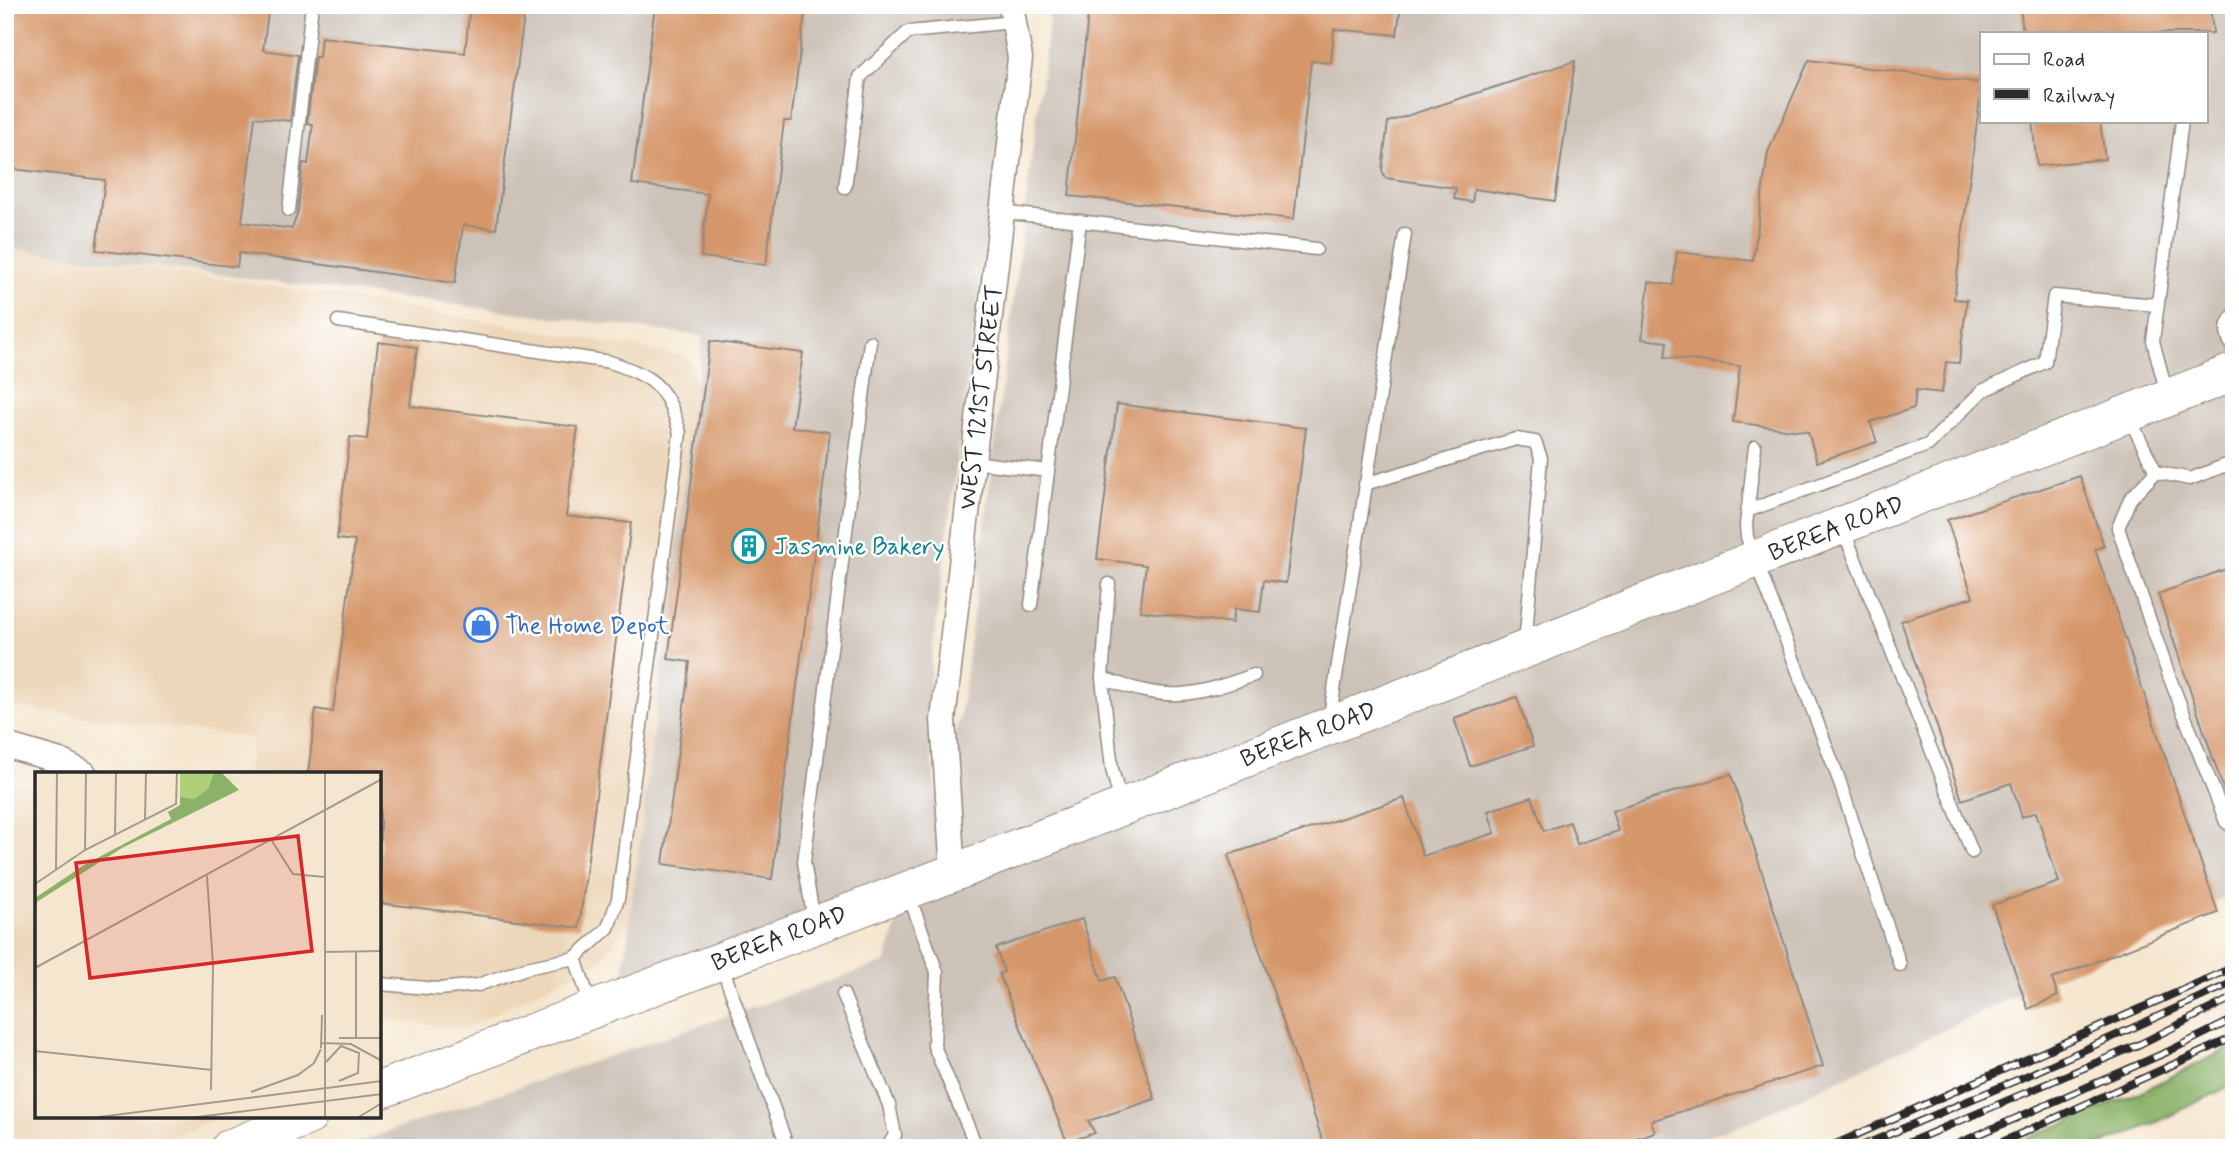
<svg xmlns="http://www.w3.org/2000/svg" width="2239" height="1153" viewBox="0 0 2239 1153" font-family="Mynerve,sans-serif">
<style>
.built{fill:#edd7ba}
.industrial{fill:#ccc2b8;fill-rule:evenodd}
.forest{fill:#8bb269;stroke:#5b6e4a;stroke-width:2}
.building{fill:#d59669}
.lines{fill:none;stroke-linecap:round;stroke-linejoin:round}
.service-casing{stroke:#90887d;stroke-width:15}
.minor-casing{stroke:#90887d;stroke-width:27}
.secondary-casing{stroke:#90887d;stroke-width:39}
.service{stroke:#fff;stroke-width:12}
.minor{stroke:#fff;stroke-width:24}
.secondary{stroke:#fff;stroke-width:37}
.rail-casing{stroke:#2b2b2b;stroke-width:8}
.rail{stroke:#fff;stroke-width:5;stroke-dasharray:16;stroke-linecap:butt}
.labels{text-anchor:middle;stroke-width:5;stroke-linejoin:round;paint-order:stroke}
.street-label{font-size:24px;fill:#2b2b2b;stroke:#fff}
.culture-label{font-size:24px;fill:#0d838f;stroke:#fff;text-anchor:start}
.shop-label{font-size:24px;fill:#366cbe;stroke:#fff;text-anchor:start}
.inset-road{fill:none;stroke:#a49b8d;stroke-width:2}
.view{fill:#d62828;fill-opacity:0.15;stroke:#d62828;stroke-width:3.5}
.inset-edge{fill:none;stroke:#2b2b2b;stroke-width:3.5}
</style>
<rect width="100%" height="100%" fill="#fff"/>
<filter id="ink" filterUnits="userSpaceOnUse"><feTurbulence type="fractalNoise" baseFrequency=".0143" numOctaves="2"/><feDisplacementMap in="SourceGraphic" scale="14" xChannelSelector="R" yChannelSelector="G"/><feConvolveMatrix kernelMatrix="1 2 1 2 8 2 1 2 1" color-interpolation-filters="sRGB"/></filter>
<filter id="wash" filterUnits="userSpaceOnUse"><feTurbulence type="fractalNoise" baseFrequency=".00686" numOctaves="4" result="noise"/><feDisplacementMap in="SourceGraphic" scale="28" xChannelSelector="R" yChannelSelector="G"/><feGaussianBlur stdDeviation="1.57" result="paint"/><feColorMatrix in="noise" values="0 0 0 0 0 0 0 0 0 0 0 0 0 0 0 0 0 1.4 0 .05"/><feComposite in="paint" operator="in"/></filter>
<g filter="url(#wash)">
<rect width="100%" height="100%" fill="#f5e6cf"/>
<!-- built -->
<g class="built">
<polygon points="5,247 331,295 685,356 693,368 698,387 632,919 601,960 466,1028 380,1019 380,773 248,773 252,738 5,706"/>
<polygon points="5,782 37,786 37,1116 216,1116 215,1119 144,1148 5,1148"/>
</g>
<!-- industrial -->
<path class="industrial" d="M5 5H1000L1008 62 931 663 927 724 936 795 960 717 1051 5H2234V893L1753 1120 1673 1148H340L886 962 909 883 621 992 703 336 5 248ZM1982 33H2206V121H1982Z"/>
<!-- forest -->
<polygon class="forest" points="2234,1046 2234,1084 2155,1123 2093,1148 2004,1148 2140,1092"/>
<g id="blocks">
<!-- building -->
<g class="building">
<polygon points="5,5 269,5 263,50 298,55 290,121 255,117 242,222 292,229 298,211 303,163 308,164 313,124 307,124 315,57 319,57 321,37 465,53 470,5 525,8 496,229 463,225 455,283 239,253 237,267 96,250 105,180 5,168"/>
<polygon points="655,5 806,5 791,121 784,121 766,265 701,257 708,194 632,184"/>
<polygon points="1089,5 1401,5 1397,35 1334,29 1331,63 1311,61 1294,219 1069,196"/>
<polygon points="2020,5 2210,5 2213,33 2023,33"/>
<polygon points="1809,60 1982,83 1954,299 1967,300 1959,363 1946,362 1942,393 1916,390 1914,408 1870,422 1877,442 1817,462 1808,432 1733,422 1740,366 1665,357 1667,342 1642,339 1649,282 1673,285 1677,252 1753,261 1768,152"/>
<polygon points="1575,61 1555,201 1474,189 1472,202 1454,199 1456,188 1385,178 1382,170 1388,122"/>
<polygon points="2032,121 2100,121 2105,159 2037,166"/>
<polygon points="710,341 803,353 792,427 830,432 772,879 663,864 690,662 668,659"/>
<polygon points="378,342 417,347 410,406 578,427 566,516 631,523 579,928 380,903 380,773 308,773 316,709 333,712 355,541 337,539 350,437 367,439"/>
<polygon points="1117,404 1306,428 1286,583 1264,580 1260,612 1234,609 1232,623 1140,611 1146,565 1097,559"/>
<polygon points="2080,476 2104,546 2095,549 2218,913 2052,979 2058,996 2028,1009 1992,905 2059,882 2036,812 2022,817 2011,783 1962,800 1901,621 1973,597 1947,520"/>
<polygon points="2234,566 2234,811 2231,812 2158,594"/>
<polygon points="1517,697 1533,746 1470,766 1454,718"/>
<polygon points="1731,774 1823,1066 1651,1121 1655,1132 1605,1148 1325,1148 1228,855 1404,798 1423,856 1495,833 1488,811 1532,797 1544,831 1570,822 1577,844 1618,831 1612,811"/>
<polygon points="1082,919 1102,981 1115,977 1155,1099 1088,1121 1095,1133 1067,1142 999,974 1004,972 996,948"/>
</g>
</g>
</g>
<g filter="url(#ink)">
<use href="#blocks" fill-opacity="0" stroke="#90887d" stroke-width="2"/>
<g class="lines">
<!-- service casing -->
<g class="service-casing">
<g id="service">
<polyline points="845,187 860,77 908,32 1014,22"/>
<polyline points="289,210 312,5"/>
<polyline points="1002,212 1316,249"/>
<path d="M2234 315C2222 327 2228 338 2234 351"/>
<path d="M338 321 610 362C654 377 667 386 680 433L618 899 608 928 575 958"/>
<polyline points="2167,394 2153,341 2182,121"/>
<polyline points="2129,417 2156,472 2190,479 2234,462"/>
<polyline points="1755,447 1746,525 1747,537 1838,777 1900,965"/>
<polyline points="972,462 1048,471"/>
<polyline points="2156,472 2130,499 2118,528 2169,676 2226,822 2234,828"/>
<polyline points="1365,484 1516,439 1535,442 1541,458 1525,645"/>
<polyline points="1747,511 1928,445 1982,391 2045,362 2054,296 2157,305"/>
<polyline points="1843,529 1972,852"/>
<polyline points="1109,584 1102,678 1112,769 1121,803"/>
<polyline points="1031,605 1080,221"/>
<path d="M1102 678C1168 702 1189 698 1254 675"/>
<polyline points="1329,722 1405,234"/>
<polyline points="908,893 937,972 934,1046 977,1148"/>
<polyline points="814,921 804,862 870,342"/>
<polyline points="721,964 788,1148"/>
<polyline points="380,984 439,989 478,985 526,968 575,958 591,1005"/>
<polyline points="843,994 889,1105 895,1135 887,1148"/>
</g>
</g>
<!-- minor casing -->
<g class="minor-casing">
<g id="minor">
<polyline points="5,745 60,761 84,773"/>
<polyline points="953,873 943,720 1020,58 1011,5"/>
</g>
</g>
<!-- secondary casing -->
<g class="secondary-casing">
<g id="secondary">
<polyline points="380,1090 953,873 2234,372"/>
<polyline points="230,1148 309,1116"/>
</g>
</g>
<!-- service -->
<use href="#service" class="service"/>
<!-- minor -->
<use href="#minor" class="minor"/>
<!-- secondary -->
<use href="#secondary" class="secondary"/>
<!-- rail casing -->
<g class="rail-casing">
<g id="rail">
<polyline points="1827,1148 2234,967"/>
<polyline points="1857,1148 2024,1077 2234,982"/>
<polyline points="1896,1148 2140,1044 2234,997"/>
<polyline points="1948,1148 2167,1052 2234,1019"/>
<polyline points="1989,1148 2234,1037"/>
</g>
</g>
<!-- rail -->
<use href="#rail" class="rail"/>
</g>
</g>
<!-- icons -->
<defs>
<g id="building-ring" transform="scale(1.75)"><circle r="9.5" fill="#fff" stroke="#0f9aa8" stroke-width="1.5"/><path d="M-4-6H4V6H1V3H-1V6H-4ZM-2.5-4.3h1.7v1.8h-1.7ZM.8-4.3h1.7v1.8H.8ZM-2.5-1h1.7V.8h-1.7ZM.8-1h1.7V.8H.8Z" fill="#0f9aa8"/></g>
<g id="shop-ring" transform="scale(1.75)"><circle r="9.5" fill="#fff" stroke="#3f7fe0" stroke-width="1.5"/><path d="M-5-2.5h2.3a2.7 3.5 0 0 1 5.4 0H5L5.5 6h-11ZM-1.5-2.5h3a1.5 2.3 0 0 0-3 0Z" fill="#3f7fe0"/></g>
</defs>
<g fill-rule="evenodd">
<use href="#building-ring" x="749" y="546"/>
<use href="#shop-ring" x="481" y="625"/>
</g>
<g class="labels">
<!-- street labels -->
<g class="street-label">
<text transform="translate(980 397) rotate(-83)" y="8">WEST 121ST STREET</text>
<text transform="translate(1836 528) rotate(-21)" y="8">BEREA ROAD</text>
<text transform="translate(1308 734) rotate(-21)" y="8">BEREA ROAD</text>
<text transform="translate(779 938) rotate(-21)" y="8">BEREA ROAD</text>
</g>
<!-- culture labels -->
<g class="culture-label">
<text x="774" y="554">Jasmine Bakery</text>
</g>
<!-- shop labels -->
<g class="shop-label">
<text x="505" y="633">The Home Depot</text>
</g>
</g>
<!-- overview -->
<g transform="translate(35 772)">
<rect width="346" height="346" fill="#f5e6cf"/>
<path d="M145 0H179L173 17 159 27 145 25Z" fill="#afd079"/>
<path d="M179 0H186L204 18 87 76 0 131V126L49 93 136 47 133 40 145 33V25L159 27 173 17Z" fill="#8bb269"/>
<path class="inset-road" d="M290 0V346M110 47 111 0M80 62 81 0M237 69 258 102 289 105M50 78 51 0M21 97 22 0M172 104 178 193 176 318M0 112 50 78 141 32 142 0M321 179V266M289 180 347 179M0 196 347 7M304 266H347M286 271 316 272 347 289M286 276 287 243M0 279 177 298M291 290 306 274 324 281 323 301 304 309M216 320 263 303 279 291 286 277M56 346 347 309M154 346 347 322M322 346 347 331"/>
<path class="view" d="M263 64 277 179 55 206 41 91Z"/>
<rect width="346" height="346" class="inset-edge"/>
</g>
<!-- margin -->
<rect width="2239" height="1153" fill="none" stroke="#fff" stroke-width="28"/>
<!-- legend -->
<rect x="1980" y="32" width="228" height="91" fill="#ffffff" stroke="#aaaaaa" stroke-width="2"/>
<rect x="1994" y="54" width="35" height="10" fill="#ffffff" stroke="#aaaaaa" stroke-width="2"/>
<text x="2043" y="66" font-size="21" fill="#2b2b2b">Road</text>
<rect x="1994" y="89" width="35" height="10" fill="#2b2b2b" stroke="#aaaaaa" stroke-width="2"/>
<text x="2043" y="102" font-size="21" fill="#2b2b2b">Railway</text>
</svg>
